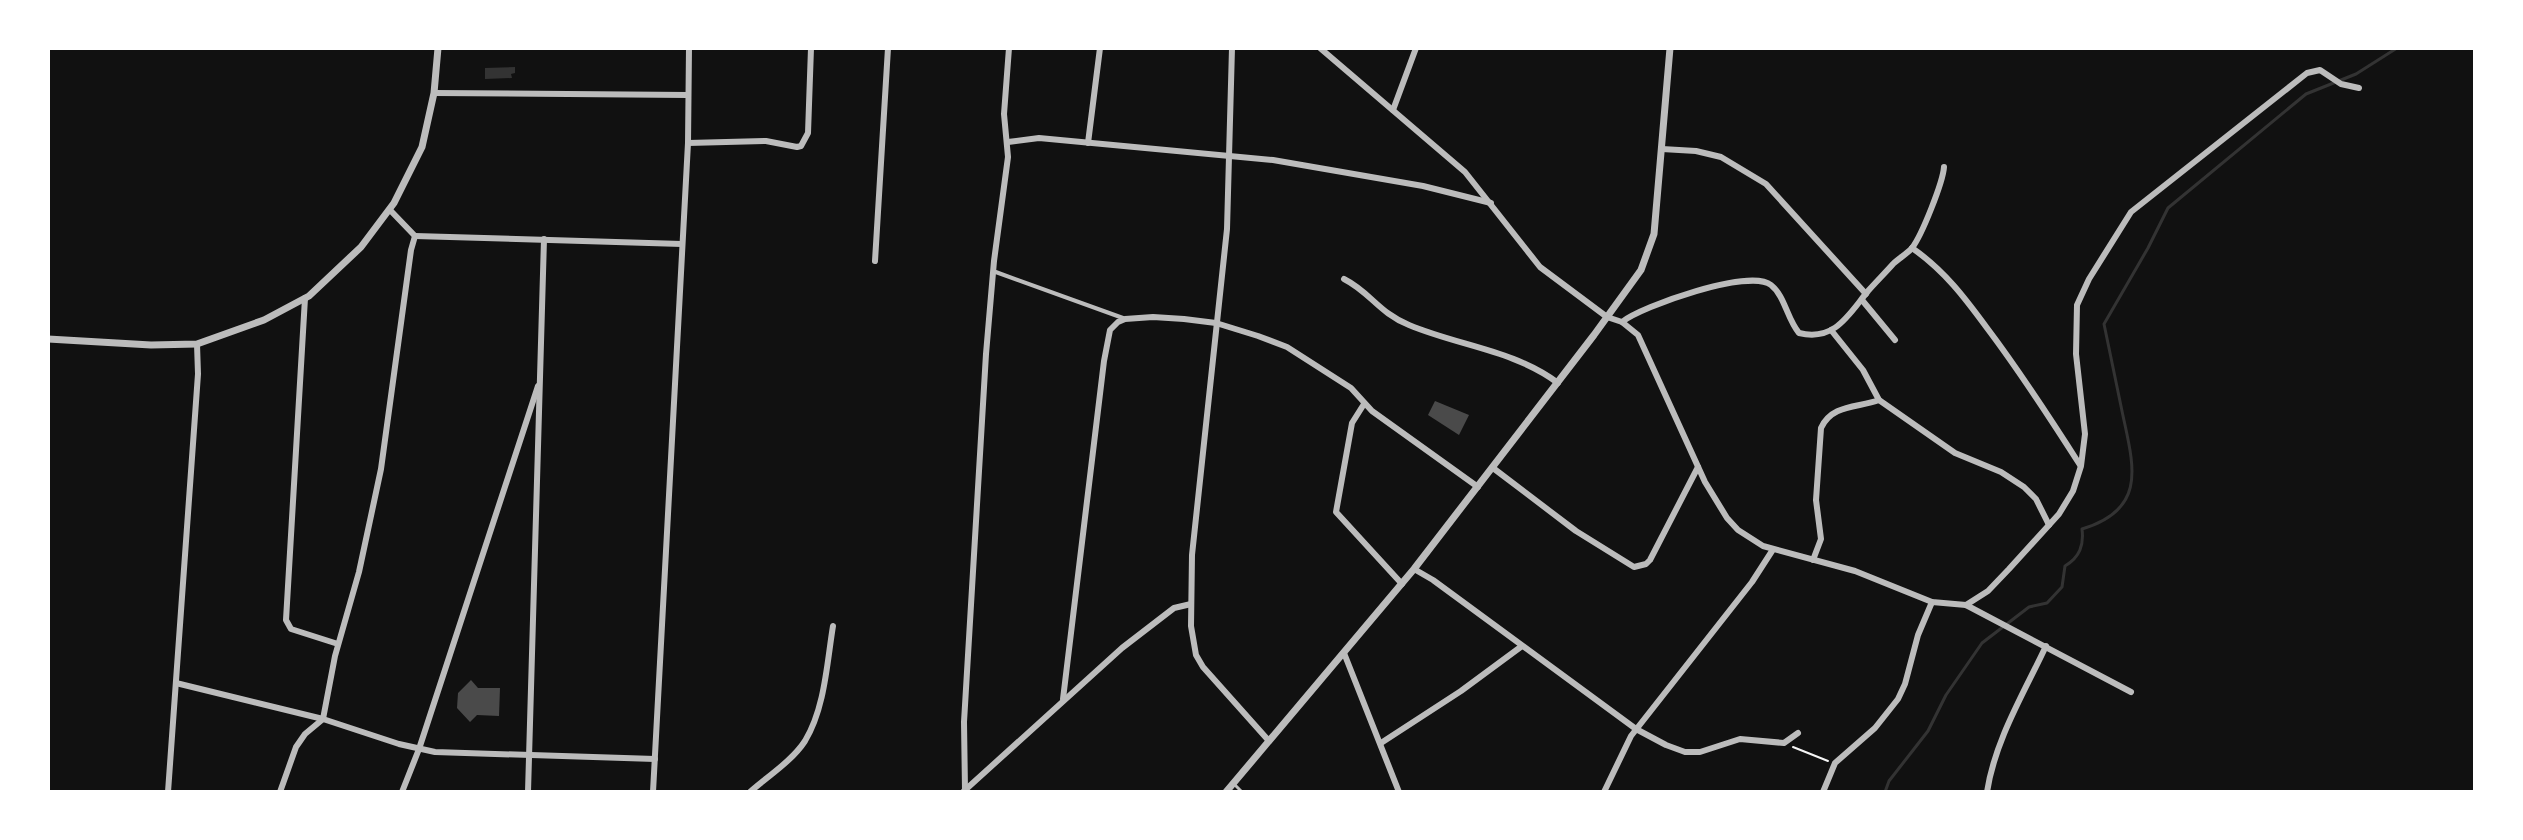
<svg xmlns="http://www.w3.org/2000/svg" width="2523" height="840" viewBox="0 0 2523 840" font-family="Helvetica,sans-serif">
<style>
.water{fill:#333}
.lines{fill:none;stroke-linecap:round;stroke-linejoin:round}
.stream{stroke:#333;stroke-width:3}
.building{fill:#4a4a4a}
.path{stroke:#f5f5f5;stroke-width:2}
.service{stroke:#bcbcbc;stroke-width:3}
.pedestrian{stroke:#bcbcbc;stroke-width:4}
.minor{stroke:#bcbcbc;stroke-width:6}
.tertiary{stroke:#bcbcbc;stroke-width:7}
</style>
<rect width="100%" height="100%" fill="#111"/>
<!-- water -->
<polygon class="water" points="515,67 515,73 511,74 512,78 485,79 485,68"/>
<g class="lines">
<!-- stream -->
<path class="stream" d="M1885 792 1889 781 1928 731 1946 695 1982 643 2029 607 2047 603 2062 587 2065 566C2080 557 2084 545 2082 529 2149 509 2133 464 2122 411 2116 382 2110 353 2104 324L2148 248 2168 208 2306 94 2356 74 2397 48"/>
</g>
<!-- building -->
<g class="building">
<polygon points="1435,401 1469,415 1459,435 1428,415"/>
<polygon points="471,680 478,688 500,688 499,716 477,715 470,722 457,708 458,693"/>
</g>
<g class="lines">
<!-- path -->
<polyline class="path" points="1793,747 1828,761"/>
<!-- service -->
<polyline class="service" points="1233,783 1242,792"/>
<!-- pedestrian -->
<polyline class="pedestrian" points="993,271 1123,318"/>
<!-- minor -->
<g class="minor">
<polyline points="1232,48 1227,229 1192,555 1191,626 1196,655 1203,667 1269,741"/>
<polyline points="1320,48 1465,172 1540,267 1607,317 1622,322 1638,335 1705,482 1727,518 1738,530 1763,546 1855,571 1932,602 1966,605 2131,692"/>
<polyline points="434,93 688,95"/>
<polyline points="1393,110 1416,48"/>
<polyline points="1008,142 1039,138 1273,160 1423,186 1491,203"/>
<polyline points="688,143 766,141 797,147 801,146 808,133 811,48"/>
<polyline points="1088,143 1100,48"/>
<polyline points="1662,149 1696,151 1721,157 1766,184 1866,294"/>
<polyline points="390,210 415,236"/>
<polyline points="415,236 682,244"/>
<path d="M1912 248C1944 270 1965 298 1987 328 2021 373 2050 418 2080 465"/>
<polyline points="875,261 888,48"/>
<path d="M1344 279C1370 292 1379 313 1409 325 1459 346 1514 350 1558 383"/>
<polyline points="305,298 286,620 291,629 338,644"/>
<polyline points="1862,300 1895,340"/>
<path d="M1622 322C1642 306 1750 268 1771 285 1785 296 1787 319 1799 333 1835 342 1849 314 1868 291 1876 282 1885 273 1893 264 1899 258 1907 254 1912 248 1922 235 1943 182 1944 167"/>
<polyline points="1831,330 1863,370 1879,400 1955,453 2001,472 2024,487 2036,499 2049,525"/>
<polyline points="1364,404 1352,423 1336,512 1402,584"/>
<polyline points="1493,468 1576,531 1634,567 1646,564 1650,560 1698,467"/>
<path d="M1813 560 1821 539 1816 500 1821 428C1832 404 1858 408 1879 400"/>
<polyline points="1414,569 1433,580 1636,729 1666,745 1685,752 1700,752 1740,739 1784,743 1798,733"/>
<polyline points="1966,605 1988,591 2009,569 2059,514 2073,491 2081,466 2085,434 2076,354 2077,305 2089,279 2131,212 2307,73 2320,70 2341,84 2359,88"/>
<polyline points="1344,653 1399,792"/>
<polyline points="176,683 323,719 399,744 435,752 655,759"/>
<polyline points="1063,699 1104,361 1110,330 1118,322 1125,319 1153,317 1184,319 1216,323 1258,336 1287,347 1351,388 1372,411 1478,487"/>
<polyline points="1381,743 1461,691 1522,646"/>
<polyline points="965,790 964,722 986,354 994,261 1008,157 1004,114 1009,48"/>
<polyline points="964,791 1122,648 1174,608 1191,604"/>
<polyline points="168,792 198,374 197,344"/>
<polyline points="280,792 296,747 305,734 323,719 335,656 359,572 381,469 411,250 415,236"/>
<polyline points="402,792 419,749 538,386"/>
<polyline points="528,792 544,239"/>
<polyline points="653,792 688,143 689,48"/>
<path d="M750 792C768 776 792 761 805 741 825 708 827 662 833 626"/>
<polyline points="1604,792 1631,736 1752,582 1772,551"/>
<polyline points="1823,792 1835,763 1875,728 1898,699 1905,684 1918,635 1932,602"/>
<path d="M1987 792C1995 740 2024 693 2046 646"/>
</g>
<!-- tertiary -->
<g class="tertiary">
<polyline points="48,339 151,345 197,344 264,320 309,296 361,247 394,203 422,147 434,93 438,48"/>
<polyline points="1226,792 1414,569 1594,335 1641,270 1654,234 1670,48"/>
</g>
</g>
<!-- border -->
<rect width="2523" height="840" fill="none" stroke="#ffffff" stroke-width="100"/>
</svg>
